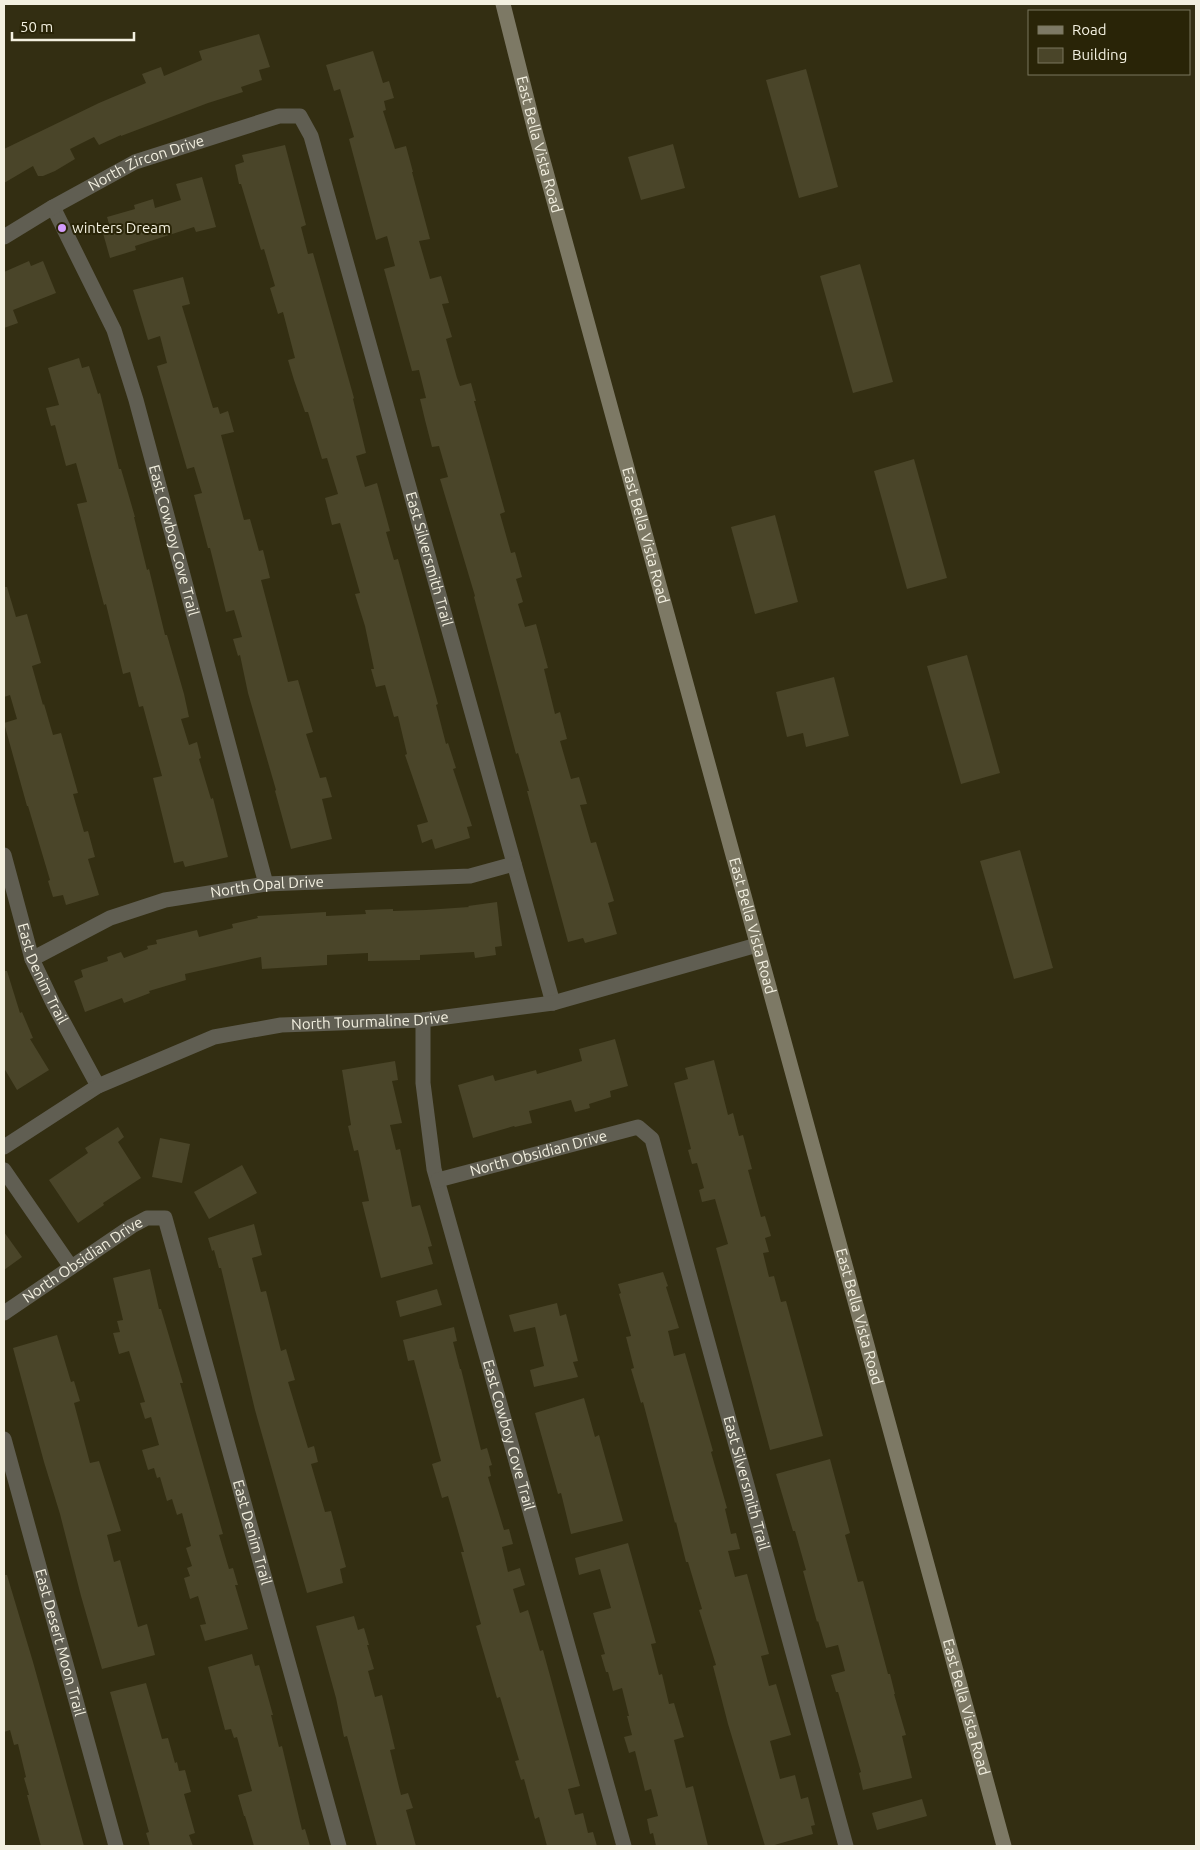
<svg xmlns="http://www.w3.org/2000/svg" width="1200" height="1850" viewBox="0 0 1200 1850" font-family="Ubuntu,sans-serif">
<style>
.building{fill:#4a4529}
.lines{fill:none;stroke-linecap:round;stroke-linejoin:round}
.street{stroke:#605e52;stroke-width:15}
.secondary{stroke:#7d7965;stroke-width:15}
.poi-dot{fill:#d39cfc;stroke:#292407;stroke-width:2}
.labels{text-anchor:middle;stroke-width:4;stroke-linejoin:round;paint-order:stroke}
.street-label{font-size:15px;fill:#f3f0e0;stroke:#292407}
.poi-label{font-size:15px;fill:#f3f0e0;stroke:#292407;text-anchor:start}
</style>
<rect width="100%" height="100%" fill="#332e12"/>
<!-- building -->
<g class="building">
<polygon points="259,34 270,67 259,70 262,80 241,87 243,92 208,103 121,136 121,135 99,145 94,137 70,149 75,159 55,171 43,176 38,176 33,166 4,183 4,149 99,103 146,83 142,74 161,67 164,76 202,60 199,51"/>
<polygon points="373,51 383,83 389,81 394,98 384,101 386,110 383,111 395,149 406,146 413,172 412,172 430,239 419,241 430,279 441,276 449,303 442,304 452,337 446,339 457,378 460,386 471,383 476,401 474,401 505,512 500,514 511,553 515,552 522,577 516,579 523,602 518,604 525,627 536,624 548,668 544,669 555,714 560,712 567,739 560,741 571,779 579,777 587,804 580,805 591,843 596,842 614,901 608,903 617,934 585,943 583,938 568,942 527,791 529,791 518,753 516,754 474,597 475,596 440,479 448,477 439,446 432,447 425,420 420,399 426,398 419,370 412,371 384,269 395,266 387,236 376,240 349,139 354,137 340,89 334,91 326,65"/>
<polygon points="806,69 838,187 799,198 766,80"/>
<polygon points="673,144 685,188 641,200 628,157"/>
<polygon points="285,145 306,225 301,227 308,254 313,253 354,398 353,399 366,453 356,456 365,487 377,483 390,531 386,532 394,560 398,559 438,704 436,705 446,744 448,743 456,768 453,769 472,826 467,827 470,838 435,849 432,839 422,843 417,825 428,822 405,755 407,754 398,716 394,717 385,685 376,687 371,669 374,669 365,626 355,594 360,593 340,523 332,525 325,498 338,494 327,458 322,459 308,412 305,412 294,380 288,360 295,358 283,312 278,314 270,288 275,286 264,249 261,250 241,184 239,184 235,165 244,162 242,155"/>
<polygon points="202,177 216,227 196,232 194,227 135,246 136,250 110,258 101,226 109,224 107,217 135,209 134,205 153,199 155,208 181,200 176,184"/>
<polygon points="29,261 31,266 43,261 56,293 13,310 18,323 4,328 4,272"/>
<polygon points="860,264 893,382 853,393 820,276"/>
<polygon points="183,277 190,304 182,306 213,408 218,407 220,414 228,411 234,432 221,435 244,520 250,519 259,551 263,550 270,578 261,580 288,682 298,680 313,732 306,734 320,778 326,777 332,797 322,799 332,839 291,849 275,791 276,790 248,693 240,655 238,656 233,639 242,637 234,610 226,612 210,548 208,548 194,495 202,493 194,467 187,469 157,366 167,363 160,336 148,340 133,290"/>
<polygon points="79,358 82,368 89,366 98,394 100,393 119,469 121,469 135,517 134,517 147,570 149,569 165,635 167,635 184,694 189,717 181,719 189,745 197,742 201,758 199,759 211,799 213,798 228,857 185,867 183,861 174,863 153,778 162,776 153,743 143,706 139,707 130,672 123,674 106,604 104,605 77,504 87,502 76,463 66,466 55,425 51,426 46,408 59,405 48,368"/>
<polygon points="914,459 947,578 907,589 874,471"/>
<polygon points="775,515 798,602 755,614 731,527"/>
<polygon points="4,587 7,587 16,617 27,614 41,663 32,666 43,705 44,704 53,735 61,733 78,793 73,794 84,832 88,831 95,857 88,859 99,895 66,905 63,895 53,897 48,881 50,880 28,806 27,806 4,723 17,719 10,695 4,697"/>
<polygon points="967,655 1000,773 961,784 927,666"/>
<polygon points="834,677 849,736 806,747 803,733 787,737 776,692"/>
<polygon points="1020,850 1053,968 1014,979 980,861"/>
<polygon points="497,902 502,946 495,947 496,955 475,958 474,952 420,955 420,960 368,961 368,953 327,955 327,965 262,969 261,957 185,974 186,980 149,991 150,993 124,1003 122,998 85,1012 74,981 83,977 81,970 108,961 107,957 121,952 124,958 148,949 147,946 157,944 156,940 197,930 199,937 233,928 232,924 258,918 257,916 326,912 326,916 366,914 365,910 393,909 393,911 426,910 469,907 468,906"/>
<polygon points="4,971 7,971 20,1013 22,1012 33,1038 30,1039 49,1070 17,1090 4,1068"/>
<polygon points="615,1039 628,1086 610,1091 611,1097 589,1104 590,1108 575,1112 571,1100 529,1111 532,1123 515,1127 514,1126 473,1138 458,1085 493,1075 495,1081 536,1070 537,1074 582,1061 579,1049"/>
<polygon points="714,1060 728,1115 733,1113 739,1136 743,1135 752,1169 748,1170 761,1217 765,1216 771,1236 765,1238 769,1252 763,1253 769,1277 774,1276 781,1302 786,1301 823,1436 770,1450 716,1248 728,1244 715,1199 702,1202 699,1190 704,1188 697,1163 692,1164 688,1150 691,1149 674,1083 688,1079 685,1068"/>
<polygon points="395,1061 398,1080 392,1081 402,1123 390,1125 396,1150 400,1149 412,1207 420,1205 432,1246 428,1247 433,1264 381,1278 362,1202 369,1201 358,1150 354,1151 348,1126 351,1125 342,1070"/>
<polygon points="118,1127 124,1137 118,1142 141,1178 103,1203 104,1205 78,1223 49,1180 88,1153 85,1148"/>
<polygon points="160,1138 190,1144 182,1183 152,1177"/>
<polygon points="242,1165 257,1193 209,1219 194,1192"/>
<polygon points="254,1224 262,1255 252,1258 261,1292 266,1291 281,1351 286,1349 295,1380 288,1382 308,1448 314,1446 318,1462 311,1464 325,1512 331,1511 346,1567 340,1569 343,1583 307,1593 255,1410 221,1268 219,1268 214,1250 212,1251 208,1238"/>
<polygon points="4,1232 22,1257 4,1270"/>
<polygon points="150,1269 159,1309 161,1309 183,1383 180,1383 223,1534 219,1535 229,1569 233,1568 238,1585 235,1585 248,1629 205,1641 200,1625 206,1624 198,1596 190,1599 184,1578 190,1576 187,1568 192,1566 186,1548 191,1546 182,1513 177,1515 172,1499 167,1501 160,1477 157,1478 154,1468 148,1470 142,1450 159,1445 151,1417 145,1419 140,1403 145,1402 129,1351 119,1354 113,1333 120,1332 117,1321 123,1320 113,1278"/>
<polygon points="663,1272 668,1286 666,1287 679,1328 668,1331 674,1356 685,1353 713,1451 711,1452 727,1508 725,1509 731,1534 736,1533 740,1549 728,1551 735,1577 747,1574 769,1654 761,1656 769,1686 776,1684 791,1735 770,1741 780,1779 795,1775 801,1799 808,1797 815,1825 811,1826 813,1834 771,1846 765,1846 728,1724 713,1666 716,1665 699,1610 702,1609 688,1562 686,1562 676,1522 675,1523 643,1402 641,1403 631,1369 634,1368 626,1337 631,1336 619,1294 621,1293 618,1284"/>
<polygon points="437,1289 442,1305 400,1317 396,1301"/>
<polygon points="557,1303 560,1316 566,1314 578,1361 573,1362 578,1377 534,1387 530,1370 544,1366 535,1327 514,1332 509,1315"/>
<polygon points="454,1327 457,1341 453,1342 460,1369 461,1369 481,1450 487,1448 492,1465 489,1466 491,1476 488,1477 504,1530 509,1529 513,1544 502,1547 508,1572 520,1568 525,1585 513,1589 520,1613 528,1610 540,1651 543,1650 580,1786 568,1789 575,1815 583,1813 588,1833 593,1832 597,1846 547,1846 539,1817 535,1819 524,1779 521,1780 515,1761 519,1760 500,1697 497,1698 476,1626 481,1624 461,1552 464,1552 448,1496 442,1498 432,1464 441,1461 414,1360 408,1361 403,1340"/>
<polygon points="57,1335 71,1382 74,1381 80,1401 74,1403 90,1463 99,1461 121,1531 107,1535 114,1562 120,1560 138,1627 147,1624 155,1655 102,1669 81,1596 60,1514 44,1462 13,1348"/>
<polygon points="584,1398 595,1437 599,1435 623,1521 571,1534 561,1493 558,1494 535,1413"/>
<polygon points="830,1459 850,1533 845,1535 858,1582 863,1581 888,1674 890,1674 895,1694 894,1694 906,1735 902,1736 912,1778 863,1790 859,1773 861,1772 838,1692 836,1692 831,1675 845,1671 838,1645 826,1648 818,1621 817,1622 803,1571 806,1570 795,1531 793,1531 776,1474"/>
<polygon points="628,1543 656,1643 651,1644 659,1675 662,1674 669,1704 674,1703 684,1737 674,1740 686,1788 693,1786 708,1846 656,1846 653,1833 650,1834 647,1819 658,1816 651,1789 645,1791 635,1751 629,1753 624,1737 632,1735 627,1716 629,1716 622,1688 613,1691 608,1672 606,1672 601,1655 605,1654 593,1613 611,1608 600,1569 579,1575 575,1558"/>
<polygon points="4,1575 7,1575 33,1662 84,1846 41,1846 27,1795 29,1795 24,1778 26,1777 18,1744 14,1745 10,1730 4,1732"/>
<polygon points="354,1616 358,1630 364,1628 369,1645 367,1645 374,1669 368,1671 375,1697 382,1695 395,1749 390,1750 397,1779 401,1795 408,1793 413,1808 406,1810 416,1846 377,1846 347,1736 344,1737 336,1698 316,1626"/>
<polygon points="252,1654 255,1666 259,1665 273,1715 271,1715 279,1747 282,1746 302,1830 305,1829 310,1846 254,1846 245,1816 244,1816 238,1795 252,1791 237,1737 234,1738 231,1729 225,1730 208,1667"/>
<polygon points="146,1683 162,1739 168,1738 175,1763 177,1762 179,1771 185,1770 191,1792 184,1794 195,1833 189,1835 193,1846 150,1846 146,1833 149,1832 110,1692"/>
<polygon points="922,1799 927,1816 877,1830 872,1813"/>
</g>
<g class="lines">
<!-- street -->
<g class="street">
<path id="s1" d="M53 207 114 330 136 400 266 884"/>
<path id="s2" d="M4 237 53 207 135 162 279 116H300L311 136 553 1003"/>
<path id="s3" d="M4 855 32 959 53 1003 98 1086"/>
<path id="s4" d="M32 959 110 918 165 900 266 884 470 876 514 864"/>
<path id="s5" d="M423 1020V1083L434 1169 624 1846"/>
<path id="s6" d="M4 1147 98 1086 214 1037 281 1025 423 1020 553 1003 757 945"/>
<polyline points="4,1170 71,1267"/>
<path id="s7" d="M438 1180 638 1127 652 1139 846 1846"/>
<path id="s8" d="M4 1313 132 1226 147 1218H165L339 1846"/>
<path id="s9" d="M4 1439 116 1846"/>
</g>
<!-- secondary -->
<path class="secondary" id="s10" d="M503 4 536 135 1004 1846"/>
</g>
<!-- markers -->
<circle class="poi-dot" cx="62" cy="228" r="5"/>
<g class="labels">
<!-- street labels -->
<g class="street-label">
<text dy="5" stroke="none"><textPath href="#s10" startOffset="145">East Bella Vista Road</textPath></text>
<text dy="5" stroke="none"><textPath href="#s2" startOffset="161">North Zircon Drive</textPath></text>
<text dy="5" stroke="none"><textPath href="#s10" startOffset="550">East Bella Vista Road</textPath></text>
<text dy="5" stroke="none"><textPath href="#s1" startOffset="356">East Cowboy Cove Trail</textPath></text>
<text dy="5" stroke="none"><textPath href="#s2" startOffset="785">East Silversmith Trail</textPath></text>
<text dy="5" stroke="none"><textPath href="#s4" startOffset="249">North Opal Drive</textPath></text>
<text dy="5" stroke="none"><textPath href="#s10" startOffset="955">East Bella Vista Road</textPath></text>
<text dy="5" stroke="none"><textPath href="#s3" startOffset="125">East Denim Trail</textPath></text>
<text dy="5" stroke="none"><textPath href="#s6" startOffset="395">North Tourmaline Drive</textPath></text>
<text dy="5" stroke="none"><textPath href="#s7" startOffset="104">North Obsidian Drive</textPath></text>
<text dy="5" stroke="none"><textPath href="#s8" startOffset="95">North Obsidian Drive</textPath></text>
<text dy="5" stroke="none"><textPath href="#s10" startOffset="1360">East Bella Vista Road</textPath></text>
<text dy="5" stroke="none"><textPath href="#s5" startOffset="426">East Cowboy Cove Trail</textPath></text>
<text dy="5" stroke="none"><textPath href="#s7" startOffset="582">East Silversmith Trail</textPath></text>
<text dy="5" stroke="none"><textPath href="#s8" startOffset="516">East Denim Trail</textPath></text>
<text dy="5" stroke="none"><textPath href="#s9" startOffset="211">East Desert Moon Trail</textPath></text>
<text dy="5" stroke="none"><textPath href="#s10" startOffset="1765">East Bella Vista Road</textPath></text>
</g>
<!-- poi labels -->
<g class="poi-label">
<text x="72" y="233">winters Dream</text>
</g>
</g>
<!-- border -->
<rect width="1200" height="1850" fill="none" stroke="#f3f0e0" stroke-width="10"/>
<!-- legend -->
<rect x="1028" y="10" width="162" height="65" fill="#292407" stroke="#7a765e"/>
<rect x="1038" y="26" width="25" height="8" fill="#7d7965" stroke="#7a765e"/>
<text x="1072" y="35" font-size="15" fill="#f3f0e0">Road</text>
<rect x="1038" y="48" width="25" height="15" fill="#4a4529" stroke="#7a765e"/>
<text x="1072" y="60" font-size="15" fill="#f3f0e0">Building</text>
<!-- scale -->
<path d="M12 32v8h122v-8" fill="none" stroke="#f3f0e0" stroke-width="2.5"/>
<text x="20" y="32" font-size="15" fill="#f3f0e0" stroke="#292407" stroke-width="4" paint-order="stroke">50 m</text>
</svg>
